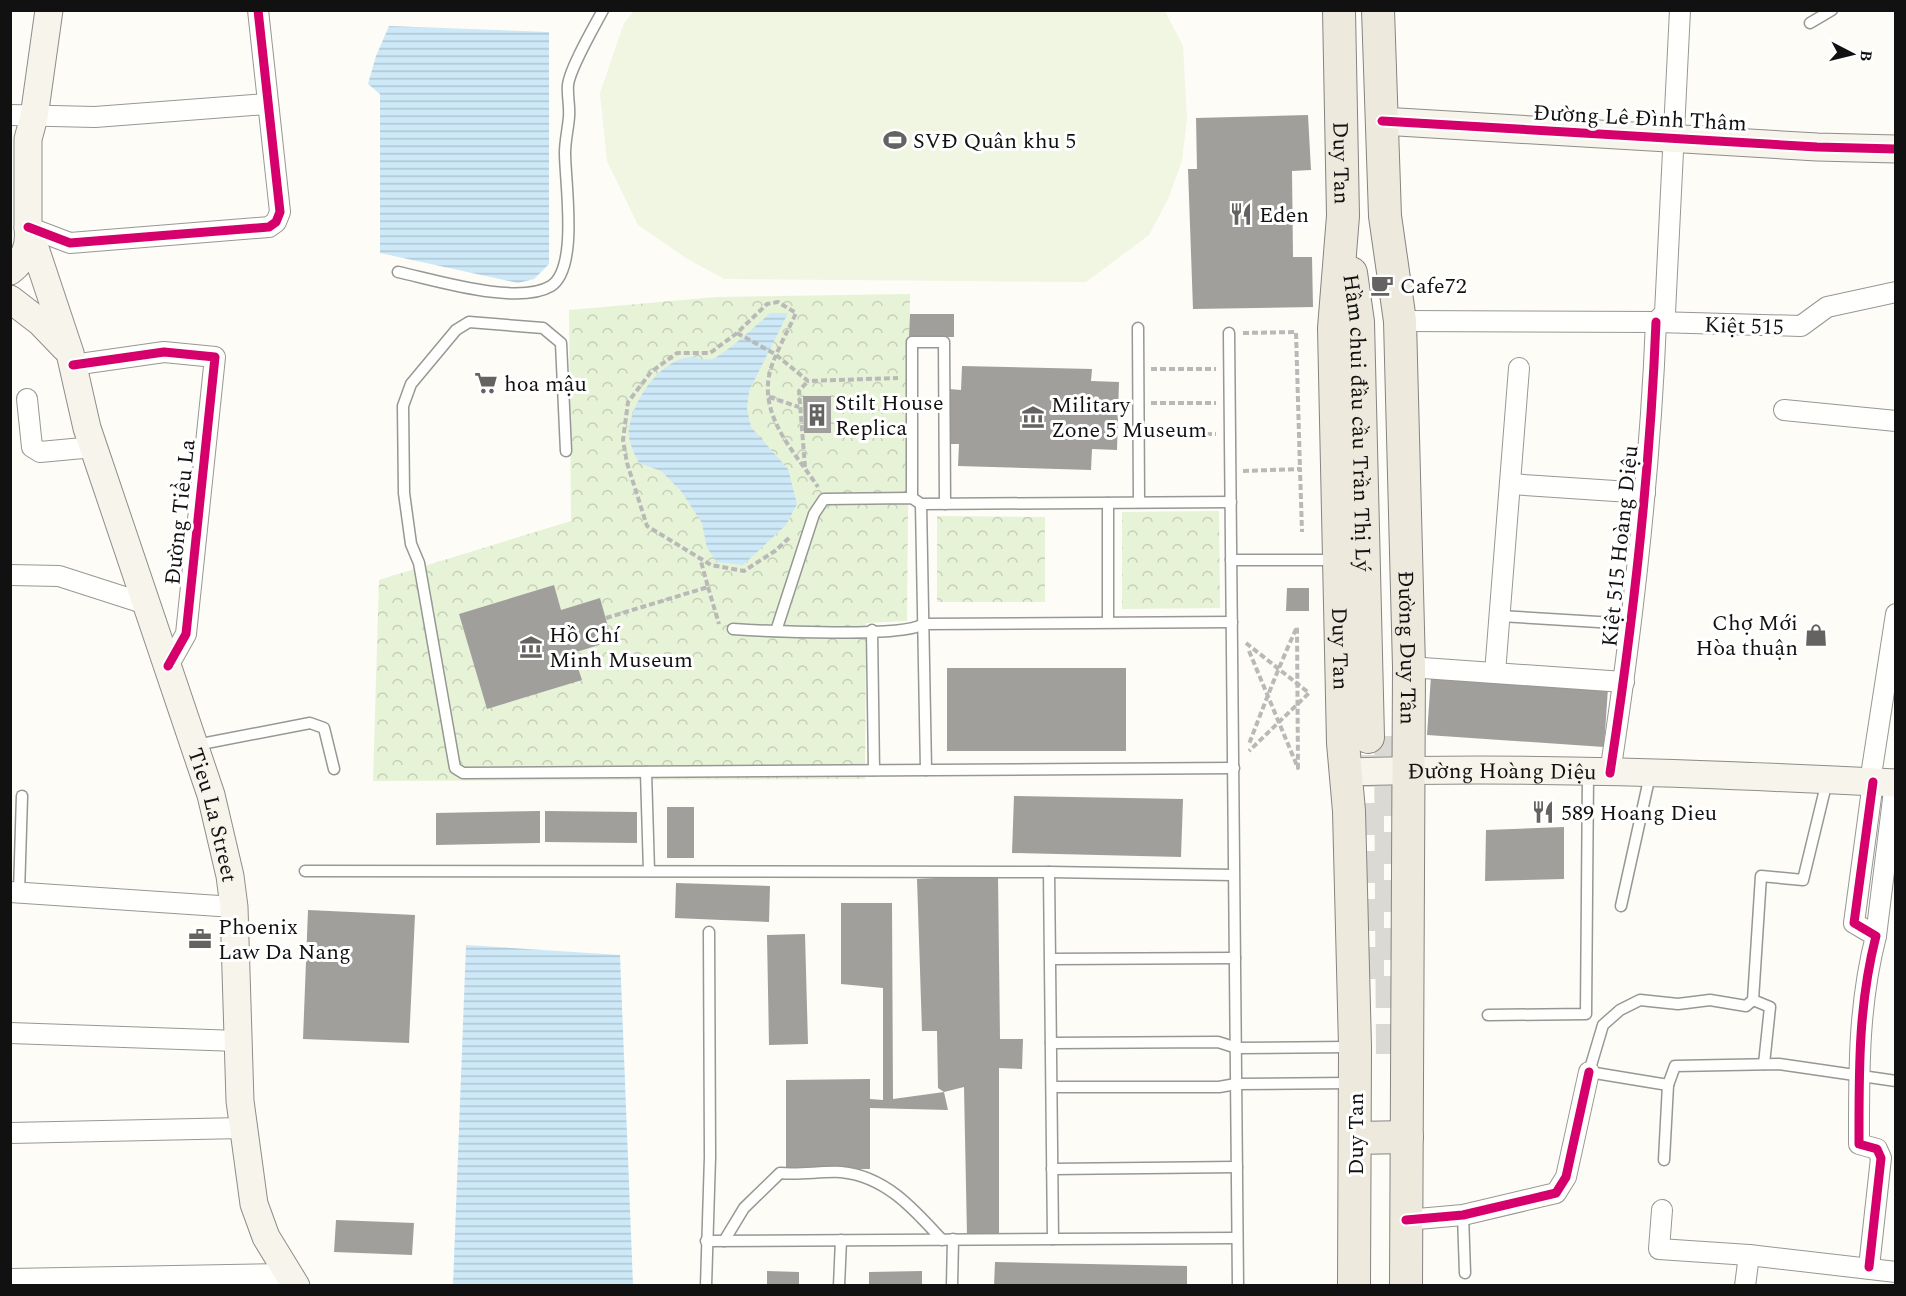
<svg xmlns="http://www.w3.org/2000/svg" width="1906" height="1296" viewBox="0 0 1906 1296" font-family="Spectral,serif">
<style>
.park{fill:url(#park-crowns)}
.pitch{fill:#f0f6e1}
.water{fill:url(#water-rules)}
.building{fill:#a19f9c}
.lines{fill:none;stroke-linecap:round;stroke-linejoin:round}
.primary-tunnel{stroke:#dad9d4;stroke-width:32;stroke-dasharray:32 16;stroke-linecap:butt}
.lane-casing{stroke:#979795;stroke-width:13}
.street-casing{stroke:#979795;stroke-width:22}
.secondary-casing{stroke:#8e8d8b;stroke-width:29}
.primary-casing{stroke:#858482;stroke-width:34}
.path{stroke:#b9b9b8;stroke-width:4;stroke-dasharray:6 3;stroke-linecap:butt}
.lane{stroke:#fffffe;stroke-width:10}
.street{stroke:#fffffe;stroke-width:20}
.secondary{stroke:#f6f4eb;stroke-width:27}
.primary{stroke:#ede9dc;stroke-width:32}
.cycleway-casing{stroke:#fff;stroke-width:13}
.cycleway{stroke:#d6006c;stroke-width:9}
.labels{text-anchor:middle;stroke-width:6;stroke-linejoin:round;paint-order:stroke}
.street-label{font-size:22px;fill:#111;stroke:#fff}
.poi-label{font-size:22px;fill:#111;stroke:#fff;text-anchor:start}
</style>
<defs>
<pattern id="park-crowns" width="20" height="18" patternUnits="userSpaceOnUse" patternTransform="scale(1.5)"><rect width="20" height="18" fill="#e7f3d7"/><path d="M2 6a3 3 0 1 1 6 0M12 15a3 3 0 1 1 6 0" fill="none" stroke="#c5cfb8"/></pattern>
<pattern id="water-rules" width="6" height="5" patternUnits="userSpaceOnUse" patternTransform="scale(1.5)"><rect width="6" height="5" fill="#cde8f7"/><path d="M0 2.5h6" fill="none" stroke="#afc6d3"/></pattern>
</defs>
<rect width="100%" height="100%" fill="#fdfcf7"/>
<!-- park -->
<g class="park">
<polygon points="910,294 907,621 866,623 865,779 373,781 379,580 571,521 569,310 717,297"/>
<polygon points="1219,511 1220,608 1122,609 1122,512"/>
<polygon points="937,516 1045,517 1045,602 937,602"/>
</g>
<!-- pitch -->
<polygon class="pitch" points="1165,11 1183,46 1187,119 1182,160 1169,197 1149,235 1086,282 724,279 686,258 638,225 607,161 600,93 624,23 634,11"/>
<!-- water -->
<g class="water">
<polygon points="389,26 549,32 549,264 534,279 518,283 380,253 380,94 368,84 376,56"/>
<path d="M770 313H788L749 391 747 409 751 427 788 469 797 504 786 525 743 565 717 562 707 548 702 523 681 491 661 471 639 463C634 453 627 440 629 428 634 400 656 366 684 358 694 355 704 361 712 359 721 357 762 321 770 313Z"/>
<polygon points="466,945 620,955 633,1285 453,1285"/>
</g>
<!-- building -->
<g class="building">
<polygon points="1308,115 1311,170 1292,171 1293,257 1312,257 1313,307 1193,309 1188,169 1197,169 1196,118"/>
<polygon points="910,314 954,314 954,337 909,337"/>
<polygon points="962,366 1092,369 1091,381 1119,382 1117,450 1092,449 1091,470 958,466 959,444 947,444 949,389 961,390"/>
<polygon points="803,396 831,396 831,433 804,433"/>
<polygon points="554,585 561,610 600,598 612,641 573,653 582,680 487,709 459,614"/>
<polygon points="1287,588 1309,588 1309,611 1286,611"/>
<rect x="947" y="668" width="179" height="83"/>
<polygon points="1431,676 1608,688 1604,747 1427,735"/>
<polygon points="1014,796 1183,799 1181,857 1012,853"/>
<rect x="667" y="807" width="27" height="51"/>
<polygon points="540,811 540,843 436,845 436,813"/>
<polygon points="545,811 637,812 637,843 545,842"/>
<polygon points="1564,827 1564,879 1485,881 1486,830"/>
<polygon points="998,875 1000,1039 1023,1039 1022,1069 999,1068 999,1236 967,1236 964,1087 944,1092 938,1088 937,1031 922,1031 917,879"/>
<polygon points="676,883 770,886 769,922 675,918"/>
<polygon points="841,903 892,903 893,1099 944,1092 948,1110 870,1108 870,1169 786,1169 786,1080 870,1079 870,1099 883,1100 883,988 841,984"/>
<polygon points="308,910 415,915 409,1043 303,1039"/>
<polygon points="805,934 808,1044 769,1045 767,935"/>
<polygon points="336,1220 414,1223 412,1255 334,1252"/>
<polygon points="995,1262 1187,1266 1187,1286 994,1286"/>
<polygon points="767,1271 799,1272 799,1286 767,1286"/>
<polygon points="922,1271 922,1286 869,1286 869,1272"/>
</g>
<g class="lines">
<!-- primary-tunnel -->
<g class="primary-tunnel">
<polyline points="1390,736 1392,1054"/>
<polyline points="1368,979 1368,741"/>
</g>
<!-- lane casing -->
<g class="lane-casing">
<g id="lane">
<polyline points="1810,23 1832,10"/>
<path d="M398 272C435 280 518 306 551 286 579 268 565 182 565 153 565 141 568 129 569 117 570 106 567 95 568 85 570 68 594 27 603 10"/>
<polyline points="1138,328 1139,502"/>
<polyline points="1229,333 1238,1286"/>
<polyline points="566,451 561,343 543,328 469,322 456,330 411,384 403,406 404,493 411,544 419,563 455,768 463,773 1234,768"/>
<polyline points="912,498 912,342 944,342 945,504"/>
<polyline points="1108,503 1108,621"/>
<polyline points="921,504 926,770"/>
<polyline points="1231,560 1335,560"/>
<polyline points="1500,616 1631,624"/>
<path d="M733 629C764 631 904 638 923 624L1232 622"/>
<polyline points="872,630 874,770"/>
<polyline points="776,631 814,514 824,499 912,498 921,504 1231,502"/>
<polyline points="196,745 310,723 324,728 334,769"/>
<polyline points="646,772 649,871"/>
<polyline points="1827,781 1803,880 1761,876 1753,1000 1746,1006 1710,1000 1678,1004 1640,1000 1620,1010 1603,1025 1589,1072 1668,1085 1675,1066 1779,1064 1896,1081"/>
<polyline points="305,871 1049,872 1233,875"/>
<polyline points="1049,872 1053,1239"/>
<polyline points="19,892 22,796"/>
<polyline points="1621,906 1650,775"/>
<polyline points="1051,959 1235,958"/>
<polyline points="1753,1000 1770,1007 1764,1064"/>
<polyline points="1488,1015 1586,1014 1588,773"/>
<polyline points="1051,1043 1218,1042 1237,1048 1351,1047"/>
<polyline points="1052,1087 1219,1087 1236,1084 1351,1083"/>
<polyline points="1664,1160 1668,1085"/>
<polyline points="1052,1169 1237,1167"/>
<polyline points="1463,1215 1465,1273"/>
<polyline points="706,1241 1236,1238"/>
<path d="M724 1241 744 1208 780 1173C800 1175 821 1171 841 1172 885 1176 914 1209 942 1240"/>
<polyline points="706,1286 710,1157 709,932"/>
<polyline points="839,1286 841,1240"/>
<polyline points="952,1286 953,1239"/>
</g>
</g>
<!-- street casing -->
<g class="street-casing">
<g id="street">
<polyline points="10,115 95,117 267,104"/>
<polyline points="28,227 70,243 269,227 276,222 280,212 258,10"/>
<polyline points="1400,321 1656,322 1801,326 1827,307 1896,292"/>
<polyline points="1656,322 1665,313 1680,10"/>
<polyline points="73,365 164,352 215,357 186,634 168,666"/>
<polyline points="27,399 32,447 40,452 94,447"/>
<polyline points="1784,410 1896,421"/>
<polyline points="1510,484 1645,493"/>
<polyline points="10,575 59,576 146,604"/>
<polyline points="1409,667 1624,682"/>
<polyline points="1495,673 1519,368"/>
<path d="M1610 773C1633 623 1650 473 1656 322"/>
<polyline points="1870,782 1896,614"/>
<polyline points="10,892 234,907"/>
<polyline points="1876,936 1895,783"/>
<polyline points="10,1033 238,1041"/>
<polyline points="10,1133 243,1128"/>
<polyline points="1662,1210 1659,1249 1749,1255 1896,1272"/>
<polyline points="1406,1220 1463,1215 1556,1193 1566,1177 1589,1072"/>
<path d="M1869 1267 1881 1158 1877 1149 1859 1144C1859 1072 1858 1006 1876 936L1854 923 1873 782"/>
<polyline points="10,1279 287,1274"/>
<polyline points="1745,1286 1749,1255"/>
</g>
</g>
<!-- secondary casing -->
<g class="secondary-casing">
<g id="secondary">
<path id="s1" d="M49 10 34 117 28 139V227L70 353 87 428 211 795 230 876 234 907 240 1101 254 1204 266 1237 296 1286"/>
<polyline points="1382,121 1817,147 1896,149"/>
<path d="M10 271C25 260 30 246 28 228"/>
<polyline points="10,299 40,322 65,348"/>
<path id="s2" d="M1346 772C1529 766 1713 774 1896 783"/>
</g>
</g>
<!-- primary casing -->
<g class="primary-casing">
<g id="primary">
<path id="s3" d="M1339 10 1343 216 1334 328 1343 743 1349 811 1355 1047 1354 1286"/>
<path id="s4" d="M1378 10 1385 216 1400 321 1409 667 1406 1286"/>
<path id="s5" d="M1351 273 1358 322 1368 737"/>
<polyline points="1355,1138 1407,1137"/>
</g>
</g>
<!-- path -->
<g class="path">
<polyline points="737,333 775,354 808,381 898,378"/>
<polyline points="1243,333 1296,332 1300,469"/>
<polyline points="1151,369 1216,369"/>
<polyline points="769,397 799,407"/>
<polyline points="1151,403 1216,403"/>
<polyline points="1152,435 1216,434"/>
<polyline points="805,467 799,391 808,381"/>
<polyline points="1243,471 1300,469 1302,532"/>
<path d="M789 538 775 551 744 571 711 565 647 526 627 463 623 440 628 402 651 372 677 353H710L737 333 767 304 778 302 796 313C789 329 771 361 769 376 761 419 796 454 818 487"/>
<polyline points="708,587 719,624"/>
<polyline points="606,618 708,587 700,558"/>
<polyline points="1246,643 1309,693 1249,751"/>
<path d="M1249 651 1298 768 1297 627C1279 666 1264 705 1249 744"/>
</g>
<!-- lane -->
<use href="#lane" class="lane"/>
<!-- street -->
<use href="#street" class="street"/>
<!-- secondary -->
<use href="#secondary" class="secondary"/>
<!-- primary -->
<use href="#primary" class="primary"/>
<!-- cycleway casing -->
<g class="cycleway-casing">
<g id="cycleway">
<polyline points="1382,121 1817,147 1896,149"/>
<polyline points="28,227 70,243 269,227 276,222 280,212 258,10"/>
<polyline points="73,365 164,352 215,357 186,634 168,666"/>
<path d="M1610 773C1633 623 1650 473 1656 322"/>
<polyline points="1406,1220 1463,1215 1556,1193 1566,1177 1589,1072"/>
<path d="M1869 1267 1881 1158 1877 1149 1859 1144C1859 1072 1858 1006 1876 936L1854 923 1873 782"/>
</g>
</g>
<!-- cycleway -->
<use href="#cycleway" class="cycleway"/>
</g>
<!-- icons -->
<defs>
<g id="stadium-bare" transform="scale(1.8)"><path d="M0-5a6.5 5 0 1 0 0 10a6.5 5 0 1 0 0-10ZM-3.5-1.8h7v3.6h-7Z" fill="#646362" stroke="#fff" stroke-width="2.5" paint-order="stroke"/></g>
<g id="restaurant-bare" transform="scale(1.8)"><path d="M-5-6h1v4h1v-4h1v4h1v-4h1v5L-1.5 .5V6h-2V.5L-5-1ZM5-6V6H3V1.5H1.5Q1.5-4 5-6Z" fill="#646362" stroke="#fff" stroke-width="2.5" paint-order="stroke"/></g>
<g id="cafe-bare" transform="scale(1.8)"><path d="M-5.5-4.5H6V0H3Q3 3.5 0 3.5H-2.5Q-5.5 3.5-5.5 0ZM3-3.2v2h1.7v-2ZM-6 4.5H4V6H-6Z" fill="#646362" stroke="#fff" stroke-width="2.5" paint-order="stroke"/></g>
<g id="supermarket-bare" transform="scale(1.8)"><path d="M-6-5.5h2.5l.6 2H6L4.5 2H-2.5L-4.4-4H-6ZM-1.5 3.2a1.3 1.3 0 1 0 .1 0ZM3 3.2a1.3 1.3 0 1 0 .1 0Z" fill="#646362" stroke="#fff" stroke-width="2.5" paint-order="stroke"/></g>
<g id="building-bare" transform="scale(1.8)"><path d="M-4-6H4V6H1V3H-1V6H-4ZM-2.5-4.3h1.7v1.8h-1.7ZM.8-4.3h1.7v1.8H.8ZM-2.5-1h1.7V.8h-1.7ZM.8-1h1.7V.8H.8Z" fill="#646362" stroke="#fff" stroke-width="2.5" paint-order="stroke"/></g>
<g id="museum-bare" transform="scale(1.8)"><path d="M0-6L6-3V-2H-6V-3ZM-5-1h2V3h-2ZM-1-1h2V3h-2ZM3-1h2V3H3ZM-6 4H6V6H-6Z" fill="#646362" stroke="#fff" stroke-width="2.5" paint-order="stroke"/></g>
<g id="shop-bare" transform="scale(1.8)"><path d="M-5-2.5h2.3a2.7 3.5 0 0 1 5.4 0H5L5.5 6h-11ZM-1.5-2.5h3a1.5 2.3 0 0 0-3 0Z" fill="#646362" stroke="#fff" stroke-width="2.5" paint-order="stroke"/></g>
<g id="office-bare" transform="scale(1.8)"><path d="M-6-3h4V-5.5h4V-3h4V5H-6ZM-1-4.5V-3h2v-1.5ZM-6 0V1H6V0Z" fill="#646362" stroke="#fff" stroke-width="2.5" paint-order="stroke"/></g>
</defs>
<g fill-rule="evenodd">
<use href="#stadium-bare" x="895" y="140"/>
<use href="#restaurant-bare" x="1241" y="214"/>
<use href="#cafe-bare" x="1382" y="285"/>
<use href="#supermarket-bare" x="486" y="383"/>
<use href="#building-bare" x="817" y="415"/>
<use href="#museum-bare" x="1033" y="417"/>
<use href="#shop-bare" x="1816" y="635"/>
<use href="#museum-bare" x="531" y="647"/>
<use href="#restaurant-bare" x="1543" y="812"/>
<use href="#office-bare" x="200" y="939"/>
</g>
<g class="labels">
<!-- street labels -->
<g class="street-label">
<text transform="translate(1640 117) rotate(3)" y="8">Đường Lê Đình Thâm</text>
<text dy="8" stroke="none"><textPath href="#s3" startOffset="153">Duy Tan</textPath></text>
<text transform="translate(1744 325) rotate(2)" y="8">Kiệt 515</text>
<text dy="8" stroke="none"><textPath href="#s5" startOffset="150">Hầm chui đầu cầu Trần Thị Lý</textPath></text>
<text transform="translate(179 512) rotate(-84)" y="8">Đường Tiểu La</text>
<text transform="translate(1619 546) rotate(-84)" y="8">Kiệt 515 Hoàng Diệu</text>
<text dy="8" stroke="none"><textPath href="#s4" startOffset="639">Đường Duy Tân</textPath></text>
<text dy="8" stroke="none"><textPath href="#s3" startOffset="639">Duy Tan</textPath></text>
<text dy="8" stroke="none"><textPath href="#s2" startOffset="156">Đường Hoàng Diệu</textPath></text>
<text dy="8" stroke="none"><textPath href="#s1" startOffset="836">Tieu La Street</textPath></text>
<text transform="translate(1355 1134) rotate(-90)" y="8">Duy Tan</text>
</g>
<!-- poi labels -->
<g class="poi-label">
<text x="913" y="148">SVĐ Quân khu 5</text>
<text x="1259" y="222">Eden</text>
<text x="1400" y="293">Cafe72</text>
<text x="504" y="391">hoa mậu</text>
<text x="835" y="410">Stilt House<tspan x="835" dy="25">Replica</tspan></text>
<text x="1051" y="412">Military<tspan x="1051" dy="25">Zone 5 Museum</tspan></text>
<text x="1798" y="630" text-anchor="end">Chợ Mới<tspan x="1798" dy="25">Hòa thuận</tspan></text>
<text x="549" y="642">Hồ Chí<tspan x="549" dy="25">Minh Museum</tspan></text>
<text x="1561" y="820">589 Hoang Dieu</text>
<text x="218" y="934">Phoenix<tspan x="218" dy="25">Law Da Nang</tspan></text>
</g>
</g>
<!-- border -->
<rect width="1906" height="1296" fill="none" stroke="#111111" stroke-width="24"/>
<!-- north arrow -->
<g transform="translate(1852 54) rotate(97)" stroke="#ffffff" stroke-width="4.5" paint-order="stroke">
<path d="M0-4.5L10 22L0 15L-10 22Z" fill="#111111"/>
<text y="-9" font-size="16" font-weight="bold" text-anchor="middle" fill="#111111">B</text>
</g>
</svg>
